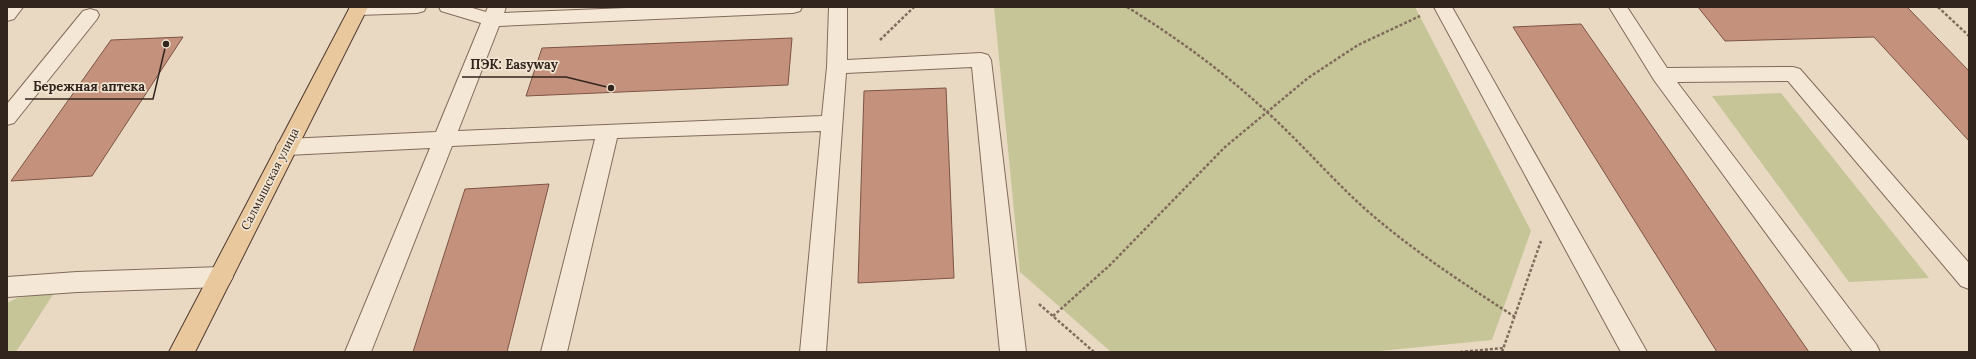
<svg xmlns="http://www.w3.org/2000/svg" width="1976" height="359" viewBox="0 0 1976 359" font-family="Lora,serif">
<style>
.green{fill:#c5c598}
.building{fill:#c3917c;stroke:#7d5344}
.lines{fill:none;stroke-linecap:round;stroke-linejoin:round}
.minor-casing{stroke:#816b5b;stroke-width:2}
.major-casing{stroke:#4f3a2f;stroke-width:2}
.path{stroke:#816b5b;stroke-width:2.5;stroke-dasharray:3 2;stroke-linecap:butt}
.minor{fill:#f5e7d5;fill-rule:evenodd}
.major{fill:#e9c89e;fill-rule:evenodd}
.labels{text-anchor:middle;stroke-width:3.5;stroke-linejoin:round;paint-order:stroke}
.street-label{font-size:12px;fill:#32251e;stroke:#f1e4d1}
.leader{fill:none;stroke:#32251e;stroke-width:1.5}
.callout-dot{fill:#32251e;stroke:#f1e4d1;stroke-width:1.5}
.callout-label{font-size:13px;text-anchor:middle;font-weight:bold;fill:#32251e;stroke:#f1e4d1;stroke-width:3.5;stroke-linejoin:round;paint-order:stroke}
</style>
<rect width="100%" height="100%" fill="#e9d9c3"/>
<!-- green -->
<g class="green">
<polygon points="994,7 1415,7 1531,231 1492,340 1369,352 1111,352 1020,272"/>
<polygon points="1781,93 1929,278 1849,282 1712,96"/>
<polygon points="54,293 16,352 7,352 7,303 17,298"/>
</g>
<!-- building -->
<g class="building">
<polygon points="1698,7 1907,7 1969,71 1969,141 1874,37 1725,41"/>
<polygon points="1581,24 1809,352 1717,352 1513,27"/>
<polygon points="183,37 92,176 11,181 111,40"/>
<polygon points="792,38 788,85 526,96 542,48"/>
<polygon points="946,88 954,278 858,283 864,91"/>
<polygon points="549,184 507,352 413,352 465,189"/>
</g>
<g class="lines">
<!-- minor casing -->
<g class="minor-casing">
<g id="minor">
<polygon points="7,7 23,7 14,19 7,21"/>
<polygon points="350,7 426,7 424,11 417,13 358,15 351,13 349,9"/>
<polygon points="439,7 469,7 486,12 488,7 506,7 504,13 652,7 802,7 800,11 793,13 499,26 458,131 822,116 827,67 829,7 847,7 847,60 981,53 988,55 991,60 1026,352 1000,352 972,67 846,73 826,352 800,352 821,131 617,138 567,352 541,352 595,139 452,146 371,352 345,352 430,148 287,155 279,152 276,147 279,142 287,139 436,132 481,23 441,11"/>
<polygon points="1434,7 1452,7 1647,352 1621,352"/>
<polygon points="1609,7 1627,7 1667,68 1793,67 1800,69 1969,263 1969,289 1961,286 1788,81 1677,82 1876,344 1880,352 1853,352 1654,80"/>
<polygon points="90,9 97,11 99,15 97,19 14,123 7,125 7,104 83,11"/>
<polygon points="221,267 229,270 233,277 229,284 221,287 77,292 7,297 7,277 77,272"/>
</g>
</g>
<!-- major casing -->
<g class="major-casing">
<polygon id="major" points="350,7 368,7 195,352 169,352"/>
</g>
<!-- path -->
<g class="path">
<path d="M1127 7C1177 38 1224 72 1267 112 1300 142 1330 177 1363 207 1410 249 1463 283 1515 317"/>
<polyline points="1938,7 1969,36"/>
<polyline points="880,40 914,7"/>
<polyline points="1039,304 1094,352"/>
<polyline points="1053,316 1110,265 1225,147 1308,78 1358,45 1420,16"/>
<polyline points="1460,352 1504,348"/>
<polyline points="1502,352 1541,241"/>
</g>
<!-- minor -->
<use href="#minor" class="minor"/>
<!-- major -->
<use href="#major" class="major"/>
</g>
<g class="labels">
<!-- street labels -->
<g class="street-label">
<text transform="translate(270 179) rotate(-63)" y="4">Салмышская улица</text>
</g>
</g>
<!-- callouts -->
<path class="leader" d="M611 88L566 77H462M166 44L153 99H25"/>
<g class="callout-dot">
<circle cx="611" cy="88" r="4"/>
<circle cx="166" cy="44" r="4"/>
</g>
<g class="callout-label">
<text x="514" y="69">ПЭК: Easyway</text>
<text x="89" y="91">Бережная аптека</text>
</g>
<!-- border -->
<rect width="1976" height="359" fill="none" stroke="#32251e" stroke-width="16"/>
</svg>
